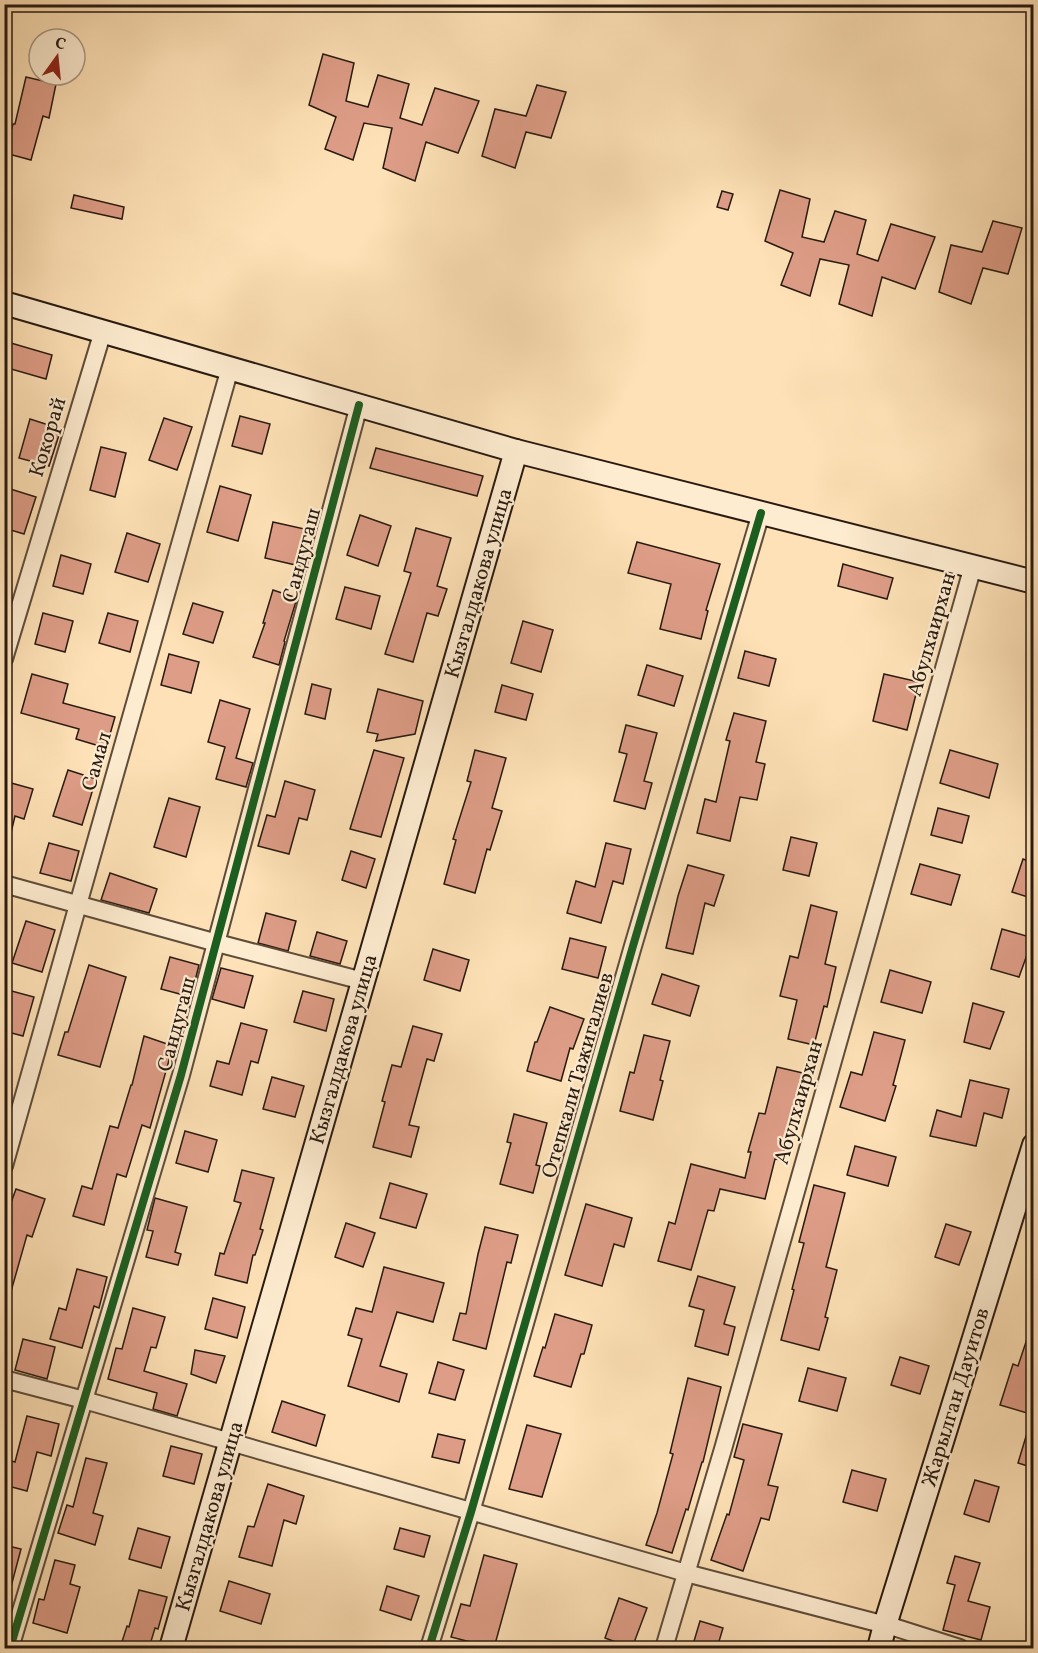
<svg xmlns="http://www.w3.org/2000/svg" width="1038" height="1653" viewBox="0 0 1038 1653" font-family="Vollkorn,serif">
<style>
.building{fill:#de9d87;stroke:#281a11;stroke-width:1.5}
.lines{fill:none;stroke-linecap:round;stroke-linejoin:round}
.street-casing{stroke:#5e4c3a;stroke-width:20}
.secondary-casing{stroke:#281a11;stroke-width:26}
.street{stroke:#feecd0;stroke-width:16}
.secondary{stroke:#feecd0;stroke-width:22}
.cycleway-casing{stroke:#feecd0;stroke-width:11}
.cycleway{stroke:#1b5e20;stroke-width:8}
.labels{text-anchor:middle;stroke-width:4.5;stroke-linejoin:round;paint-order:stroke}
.street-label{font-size:21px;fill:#281a11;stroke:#feecd0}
</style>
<rect width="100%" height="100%" fill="#fee1b6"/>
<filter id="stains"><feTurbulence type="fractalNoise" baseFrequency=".00333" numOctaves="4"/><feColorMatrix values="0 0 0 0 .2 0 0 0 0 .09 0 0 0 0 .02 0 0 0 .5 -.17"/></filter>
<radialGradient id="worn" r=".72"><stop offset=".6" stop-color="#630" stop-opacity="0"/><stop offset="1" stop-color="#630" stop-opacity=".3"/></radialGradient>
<!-- building -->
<g class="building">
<polygon points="323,54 354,63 346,101 368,107 378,75 409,84 400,118 422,125 435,88 479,101 458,153 426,142 415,181 383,168 392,128 364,123 353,160 325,149 336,117 309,105"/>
<polygon points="26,77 56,84 49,118 43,116 31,160 5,153 13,124 15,124"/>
<polygon points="537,85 566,92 551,138 526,132 515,168 482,156 495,109 526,116"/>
<polygon points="780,190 810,199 802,237 824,242 835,211 866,220 857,254 878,261 891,224 935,237 915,289 882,277 872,316 839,304 849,265 820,259 810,296 781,285 793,253 765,241"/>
<polygon points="722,191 733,194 728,210 717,207"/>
<polygon points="74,195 124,207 122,219 71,208"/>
<polygon points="993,221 1022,228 1008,274 983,268 971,304 939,292 951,245 982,252"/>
<polygon points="4,341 52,355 46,379 4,367"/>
<polygon points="240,416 270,424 262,454 232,446"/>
<polygon points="164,418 192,427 177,470 149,460"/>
<polygon points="30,419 61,429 49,466 19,458"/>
<polygon points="101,447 126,453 115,497 90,490"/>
<polygon points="376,448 483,476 477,496 370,468"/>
<polygon points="220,486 251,495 238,541 207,532"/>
<polygon points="4,487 36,497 24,534 4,528"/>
<polygon points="360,515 391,526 378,566 347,555"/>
<polygon points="273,522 309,530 300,566 265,558"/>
<polygon points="416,528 451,538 437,586 447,589 438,616 427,613 413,662 385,654 411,573 404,571"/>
<polygon points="127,533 160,544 148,582 115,572"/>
<polygon points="637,542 720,564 706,610 708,611 701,639 660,629 671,584 628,573"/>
<polygon points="61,555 91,564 83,594 53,586"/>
<polygon points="843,564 893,578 887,599 838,586"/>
<polygon points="345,587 380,596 371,629 336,619"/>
<polygon points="273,590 297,598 284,641 285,642 279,665 253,657 265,623 263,623"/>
<polygon points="193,603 223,612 213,643 183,634"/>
<polygon points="43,613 73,621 65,652 35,644"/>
<polygon points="108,613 138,621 130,652 99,643"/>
<polygon points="523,621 553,630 541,672 511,663"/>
<polygon points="745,651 776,659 769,686 738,678"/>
<polygon points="169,654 199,662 191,693 161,685"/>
<polygon points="647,665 683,676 674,706 638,695"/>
<polygon points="32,674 68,684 63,703 115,717 106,748 76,739 79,729 21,713"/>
<polygon points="884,674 919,682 907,730 873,721"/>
<polygon points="312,684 331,689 325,719 305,714"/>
<polygon points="502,685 533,694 526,720 495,712"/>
<polygon points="378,689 423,701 415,734 376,741 378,734 367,732"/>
<polygon points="220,700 250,709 236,758 253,763 246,787 216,779 225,747 208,742"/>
<polygon points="734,713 766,721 756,762 765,764 757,800 740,797 730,841 697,833 705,799 716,802 730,741 726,740"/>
<polygon points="626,725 657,733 644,781 652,783 645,809 614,801 627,754 619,752"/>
<polygon points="374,750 404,758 381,837 350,829"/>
<polygon points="475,750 506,758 492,808 502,811 490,850 487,849 475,893 444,884 456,840 453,839 471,782 467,781"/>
<polygon points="950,750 998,764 989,798 940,783"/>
<polygon points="68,770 96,779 82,825 53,816"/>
<polygon points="4,781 33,789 24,819 15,816 9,841 4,840"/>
<polygon points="285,781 315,790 307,820 299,818 289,854 258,846 267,815 275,817"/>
<polygon points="169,798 200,807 186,857 154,847"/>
<polygon points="938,808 969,816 962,843 931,835"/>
<polygon points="791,837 817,843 809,876 783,870"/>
<polygon points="49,843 79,851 71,881 40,873"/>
<polygon points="606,843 631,849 623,884 613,881 601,923 567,913 576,881 595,887"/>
<polygon points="351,851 375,859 366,888 342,880"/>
<polygon points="1023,859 1034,863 1034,899 1012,892"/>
<polygon points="920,864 960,875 951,905 911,894"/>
<polygon points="688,865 724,875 714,906 705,903 693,954 666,948 678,896"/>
<polygon points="110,873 157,889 149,913 101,900"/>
<polygon points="811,905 837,912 825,964 836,967 827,1007 824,1006 814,1045 788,1039 797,1000 780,996 790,956 798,958"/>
<polygon points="266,913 296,921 288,951 258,943"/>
<polygon points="26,921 55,930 42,972 12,963"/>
<polygon points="1002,929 1033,938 1019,977 991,969"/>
<polygon points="317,932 347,941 340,964 310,956"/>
<polygon points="570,938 606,947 598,978 562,969"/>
<polygon points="433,949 469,960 460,991 424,980"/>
<polygon points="170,957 199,965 191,997 161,989"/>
<polygon points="89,965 126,977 100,1067 58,1055 65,1032 68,1032"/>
<polygon points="221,968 253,976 244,1008 212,999"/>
<polygon points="890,970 931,982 922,1013 881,1002"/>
<polygon points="662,974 699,986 690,1016 652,1004"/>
<polygon points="4,989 34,997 23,1036 4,1031"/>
<polygon points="303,991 334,999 326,1031 294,1022"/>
<polygon points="973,1003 1004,1012 990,1049 964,1042"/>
<polygon points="550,1007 584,1019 573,1049 570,1048 561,1081 527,1071 535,1042 537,1042"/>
<polygon points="241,1023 267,1030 258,1063 251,1061 242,1095 210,1086 217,1061 229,1064"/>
<polygon points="413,1026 442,1034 434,1061 427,1059 409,1125 419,1127 411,1157 373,1147 385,1102 382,1101 392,1065 401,1067"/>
<polygon points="874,1032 905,1040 893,1085 896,1086 885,1121 840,1107 851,1072 862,1075"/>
<polygon points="644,1035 670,1041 660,1080 663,1081 653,1120 620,1111 630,1072 634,1073"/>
<polygon points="144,1036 173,1046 150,1128 142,1125 126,1177 117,1174 104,1225 73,1216 82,1186 92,1189 110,1126 118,1128 131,1085 132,1085"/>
<polygon points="777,1067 803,1073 782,1160 775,1159 765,1199 720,1189 714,1211 708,1210 691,1270 658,1261 669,1222 675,1224 691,1164 745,1178 751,1152 748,1152 759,1113 765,1114"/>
<polygon points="272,1077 304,1086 295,1117 263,1109"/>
<polygon points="970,1080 1009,1089 1002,1118 984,1113 976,1146 930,1136 937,1110 961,1117"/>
<polygon points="514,1114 547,1123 536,1165 540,1166 533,1193 500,1184 511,1143 507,1142"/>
<polygon points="185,1131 217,1140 208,1172 176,1163"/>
<polygon points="855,1146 896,1157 888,1186 847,1175"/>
<polygon points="242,1170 274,1178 260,1229 263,1230 255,1255 253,1255 247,1283 215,1275 220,1253 224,1254 241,1203 234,1201"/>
<polygon points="390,1183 427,1194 416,1228 380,1218"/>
<polygon points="814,1185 845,1193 826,1267 837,1270 825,1317 828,1318 819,1350 781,1340 794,1290 792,1289 804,1243 799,1242"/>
<polygon points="16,1189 45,1199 32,1237 27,1235 8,1302 4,1301 4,1222"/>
<polygon points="155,1198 187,1207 175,1252 181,1254 178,1265 146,1257 153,1231 147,1230"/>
<polygon points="586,1204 632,1218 624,1247 614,1244 602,1286 565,1275"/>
<polygon points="346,1223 375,1233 363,1267 335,1257"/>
<polygon points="946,1224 971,1232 959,1265 935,1257"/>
<polygon points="485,1227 518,1235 511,1263 507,1262 486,1349 453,1340 460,1313 466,1314 478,1254"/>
<polygon points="384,1267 444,1283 433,1322 397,1312 380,1366 407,1374 399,1402 348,1386 362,1339 348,1335 356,1308 372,1312"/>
<polygon points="77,1269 107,1277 99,1308 94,1306 82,1348 50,1339 59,1308 66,1310"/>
<polygon points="698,1276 735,1287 724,1324 735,1327 728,1355 695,1346 704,1310 689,1306"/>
<polygon points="213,1298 245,1307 237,1338 205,1329"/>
<polygon points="133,1308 165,1317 156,1348 151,1347 144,1371 187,1384 177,1416 153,1409 157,1393 108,1379 116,1348 122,1349"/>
<polygon points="555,1314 592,1325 584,1354 581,1354 571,1387 534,1376 543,1347 545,1348"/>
<polygon points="1031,1327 1034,1328 1034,1415 1000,1405 1013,1364 1018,1366"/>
<polygon points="23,1339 55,1347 47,1379 15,1370"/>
<polygon points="195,1350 225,1356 216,1383 191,1374"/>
<polygon points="900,1357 929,1366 920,1394 891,1385"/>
<polygon points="438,1362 464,1370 455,1400 429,1393"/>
<polygon points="808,1368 846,1378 837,1411 799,1401"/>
<polygon points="688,1378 721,1387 703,1462 702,1462 688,1510 686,1509 672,1553 646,1545 657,1513 673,1454 670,1453"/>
<polygon points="282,1401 325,1415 316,1446 272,1432"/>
<polygon points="27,1416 59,1424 51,1456 37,1452 27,1491 4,1485 4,1459 15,1462"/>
<polygon points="1030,1423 1034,1423 1034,1468 1018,1463"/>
<polygon points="743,1424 782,1434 768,1485 778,1487 769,1520 761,1518 743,1571 711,1560 727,1514 729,1515 744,1460 734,1457"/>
<polygon points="527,1425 561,1434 542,1497 509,1489"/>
<polygon points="438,1434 465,1440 459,1463 432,1457"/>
<polygon points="171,1446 202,1454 194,1484 163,1476"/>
<polygon points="86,1458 107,1463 93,1513 103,1516 95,1545 58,1533 67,1505 73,1507"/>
<polygon points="852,1470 886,1479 877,1511 843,1502"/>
<polygon points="975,1480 999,1487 989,1522 964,1514"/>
<polygon points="268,1484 304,1496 296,1524 284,1520 272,1566 239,1557 248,1526 254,1527"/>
<polygon points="138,1528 170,1537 161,1568 129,1559"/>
<polygon points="400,1528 430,1536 424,1557 394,1549"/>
<polygon points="4,1545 21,1549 8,1598 4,1598"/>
<polygon points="484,1555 517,1564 494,1648 451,1637 461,1604 470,1606"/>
<polygon points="955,1556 980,1563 968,1601 990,1607 981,1640 943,1630 955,1585 947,1583"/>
<polygon points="55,1560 75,1565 70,1584 80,1587 67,1633 33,1623 39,1599 44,1600"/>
<polygon points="229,1581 270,1594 261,1624 220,1611"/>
<polygon points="387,1586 419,1596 411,1620 380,1610"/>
<polygon points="139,1590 167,1597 158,1629 155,1628 149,1648 120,1648 127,1626 129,1627"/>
<polygon points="619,1598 647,1608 632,1648 605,1638"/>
<polygon points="700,1621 723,1628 717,1648 692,1648"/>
</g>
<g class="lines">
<!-- street casing -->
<g class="street-casing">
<g id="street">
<polyline points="4,659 103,331"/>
<polyline points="4,884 217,943 363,981"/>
<polyline points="4,1166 230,368"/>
<polyline points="4,1379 84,1400 686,1573 897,1628 960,1648"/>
<polyline points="10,1648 181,1075 359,405"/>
<polyline points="429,1648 471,1512 633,946 761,513"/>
<polyline points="664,1648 723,1449 973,566"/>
</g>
</g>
<!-- secondary casing -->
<g class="secondary-casing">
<g id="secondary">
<polyline points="4,303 516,451 1034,582"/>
<polyline points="171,1648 516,451"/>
<polyline points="879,1648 885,1625 1034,1145"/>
</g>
</g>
<!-- street -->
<use href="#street" class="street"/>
<!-- secondary -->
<use href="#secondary" class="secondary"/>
<!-- cycleway casing -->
<g class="cycleway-casing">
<g id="cycleway">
<polyline points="10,1648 181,1075 359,405"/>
<polyline points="429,1648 471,1512 633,946 761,513"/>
</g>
</g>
<!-- cycleway -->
<use href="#cycleway" class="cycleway"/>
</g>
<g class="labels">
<!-- street labels -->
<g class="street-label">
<text transform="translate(47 437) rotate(-73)" y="7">Кокорай</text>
<text transform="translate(301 555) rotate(-75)" y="7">Сандугаш</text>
<text transform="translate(478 583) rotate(-74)" y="7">Кызгалдакова улица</text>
<text transform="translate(931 634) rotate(-74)" y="7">Абулхаирхан</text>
<text transform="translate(96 761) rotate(-74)" y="7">Самал</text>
<text transform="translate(176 1024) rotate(-75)" y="7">Сандугаш</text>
<text transform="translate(343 1049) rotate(-74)" y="7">Кызгалдакова улица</text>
<text transform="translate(577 1075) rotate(-74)" y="7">Отепкали Тажигалиев</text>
<text transform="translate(798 1102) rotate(-74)" y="7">Абулхаирхан</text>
<text transform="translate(955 1397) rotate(-73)" y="7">Жарылган Дауитов</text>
<text transform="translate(209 1516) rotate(-74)" y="7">Кызгалдакова улица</text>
</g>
</g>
<!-- margin -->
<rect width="1038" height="1653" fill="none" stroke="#fee1b6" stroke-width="24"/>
<rect x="6" y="6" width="1026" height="1641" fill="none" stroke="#281a11" stroke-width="3"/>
<rect x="12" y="12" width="1014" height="1629" fill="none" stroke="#281a11" stroke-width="1.5"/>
<!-- north arrow -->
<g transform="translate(57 57) rotate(15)"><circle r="28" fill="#feecd0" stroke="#a89884" stroke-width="1.5"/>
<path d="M0-4.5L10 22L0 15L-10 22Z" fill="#8f2418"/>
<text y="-9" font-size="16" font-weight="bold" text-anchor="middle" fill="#281a11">С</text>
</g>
<rect width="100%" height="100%" filter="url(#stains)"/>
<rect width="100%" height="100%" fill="url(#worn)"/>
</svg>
